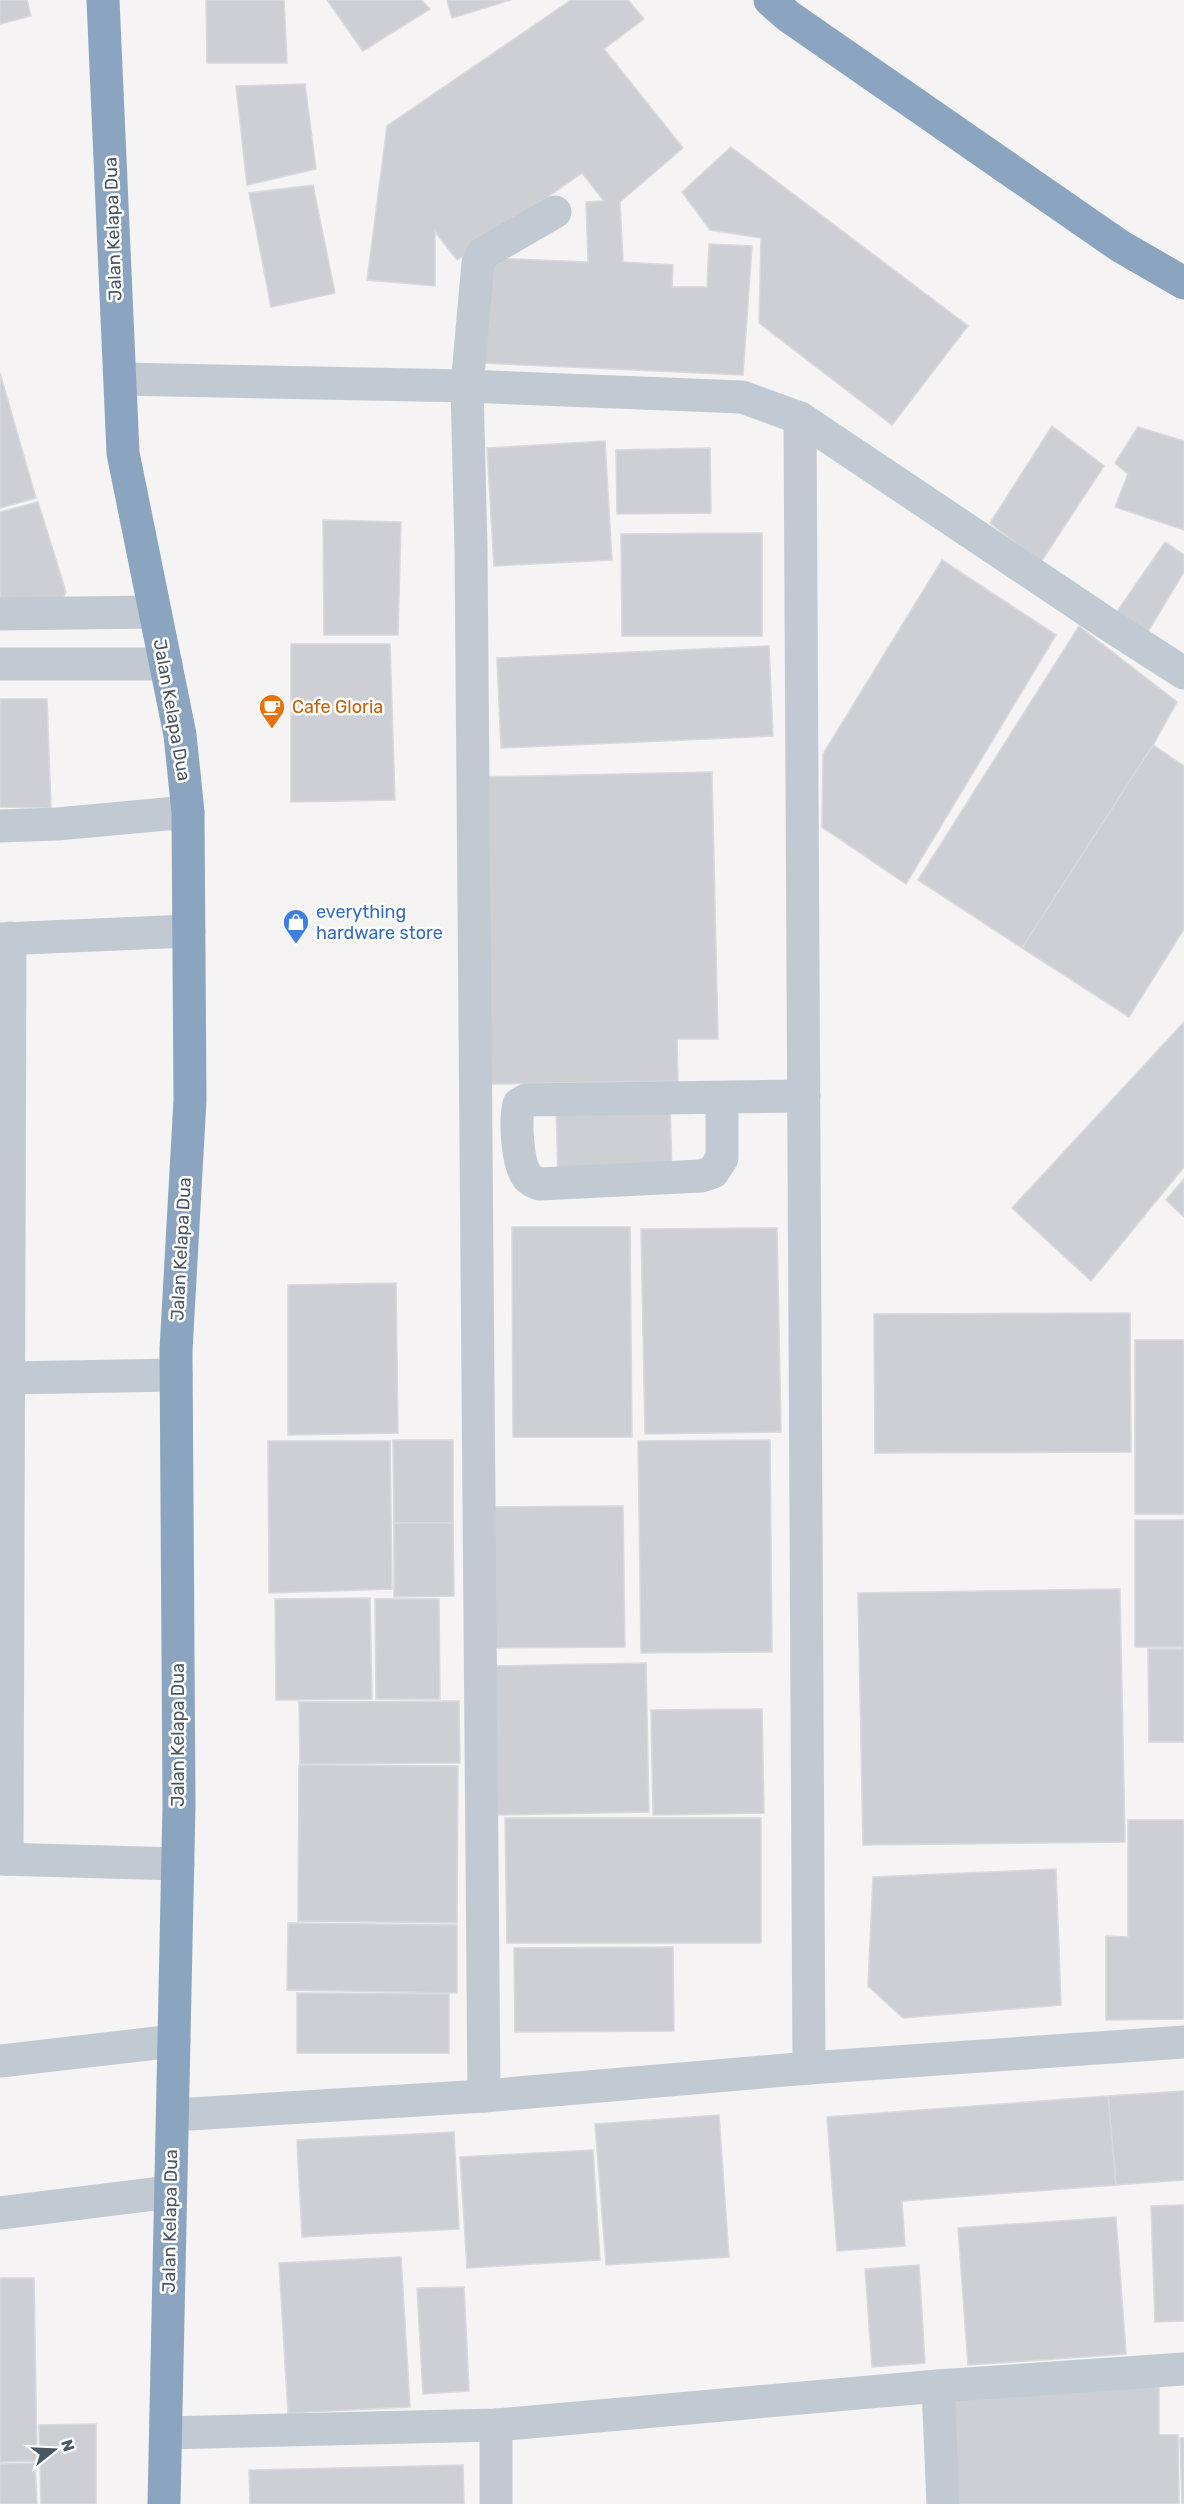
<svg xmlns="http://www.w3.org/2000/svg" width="1184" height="2504" viewBox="0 0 1184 2504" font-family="Rubik,sans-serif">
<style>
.building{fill:#cdcfd5;stroke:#d7d9de;stroke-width:1.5}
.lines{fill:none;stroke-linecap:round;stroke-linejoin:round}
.minor{stroke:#c1cad2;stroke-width:33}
.highway{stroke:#8ba5c1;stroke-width:33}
.labels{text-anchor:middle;stroke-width:5;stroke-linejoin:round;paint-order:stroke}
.street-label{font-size:18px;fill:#4a5661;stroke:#fff}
.food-label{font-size:18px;fill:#c56008;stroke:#fff;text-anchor:start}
.shop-label{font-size:18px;fill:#366cbe;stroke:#fff;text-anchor:start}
</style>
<rect width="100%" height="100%" fill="#f5f3f3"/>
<!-- building -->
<g class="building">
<polygon points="0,0 27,0 31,16 0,24"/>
<polygon points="206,0 284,0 287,63 207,63"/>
<polygon points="327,0 421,0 430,9 363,51"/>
<polygon points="447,0 511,0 452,18"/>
<polygon points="571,0 628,0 644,19 604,49 683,148 620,202 623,262 673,265 672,287 707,287 709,244 752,246 743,375 482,363 493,258 588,262 586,202 604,201 582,173 457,260 435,232 435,286 367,280 387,126"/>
<polygon points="305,84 316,169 247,185 236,86"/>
<polygon points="731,147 968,326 892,425 759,323 761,238 710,230 682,192"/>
<polygon points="313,185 335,293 271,307 249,193"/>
<polygon points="0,373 36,498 0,508"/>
<polygon points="1052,426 1104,466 1041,562 990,523"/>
<polygon points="1138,427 1184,441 1184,530 1115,507 1128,474 1115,463"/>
<polygon points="605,441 612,560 494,566 487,448"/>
<polygon points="710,448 711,513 617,514 616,450"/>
<polygon points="38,502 66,592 59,606 0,607 0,512"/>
<polygon points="323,520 401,522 398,635 324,635"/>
<polygon points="762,533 762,636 622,636 621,534"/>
<polygon points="1165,542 1184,555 1184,572 1146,635 1116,613"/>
<polygon points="942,560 1056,635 906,884 822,827 823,754"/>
<polygon points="1079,626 1177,702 1153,745 1022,948 918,880"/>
<polygon points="291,644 390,644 395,800 291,802"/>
<polygon points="769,646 773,736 501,748 497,658"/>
<polygon points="0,699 47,699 51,808 0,807"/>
<polygon points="1153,745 1184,766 1184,929 1129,1017 1022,948"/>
<polygon points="712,772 718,1039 677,1039 678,1081 488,1084 481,777"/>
<polygon points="1184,1022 1184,1167 1091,1281 1012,1208"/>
<polygon points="670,1102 672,1173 558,1176 556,1105"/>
<polygon points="1184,1179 1184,1217 1166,1200"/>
<polygon points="512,1227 630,1227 632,1437 513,1437"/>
<polygon points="777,1228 781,1432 645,1434 641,1229"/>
<polygon points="396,1283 398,1433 288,1435 288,1285"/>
<polygon points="1130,1313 1131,1452 875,1453 874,1314"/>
<rect x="1135" y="1340" width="49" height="174"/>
<polygon points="393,1440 453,1440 453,1523 394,1523"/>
<polygon points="770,1440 772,1652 641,1653 638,1441"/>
<polygon points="268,1441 390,1441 392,1589 269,1593"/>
<polygon points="623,1506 625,1647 490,1648 488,1507"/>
<rect x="1135" y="1520" width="49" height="127"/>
<polygon points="394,1523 453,1523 454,1596 394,1597"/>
<polygon points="1120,1589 1125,1842 863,1845 858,1593"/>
<polygon points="370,1598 372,1699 276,1700 275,1599"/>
<polygon points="375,1599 439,1599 440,1699 376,1699"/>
<polygon points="1148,1649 1184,1649 1184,1742 1149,1742"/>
<polygon points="646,1663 649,1812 492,1815 489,1666"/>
<polygon points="459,1701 460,1763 300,1764 299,1702"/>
<polygon points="762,1709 764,1813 653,1815 651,1710"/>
<polygon points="299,1765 458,1766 457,1923 298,1921"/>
<polygon points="505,1818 761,1818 761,1943 507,1943"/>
<polygon points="1128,1820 1184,1820 1184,2019 1106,2020 1106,1936 1128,1937"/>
<polygon points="1056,1869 1061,2005 903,2018 868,1986 873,1877"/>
<polygon points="288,1923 457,1925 457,1993 287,1990"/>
<polygon points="673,1947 674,2031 515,2032 514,1948"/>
<polygon points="297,1993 449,1994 449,2053 297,2053"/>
<polygon points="1184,2091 1184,2180 1116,2185 1108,2096"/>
<polygon points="1108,2096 1116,2185 902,2201 905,2246 837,2251 827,2117"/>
<polygon points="719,2115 729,2257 606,2265 595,2124"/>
<polygon points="454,2132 459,2229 302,2237 297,2140"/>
<polygon points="593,2150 600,2260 467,2268 460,2157"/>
<polygon points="1184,2205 1184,2321 1155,2322 1151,2206"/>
<polygon points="1116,2217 1126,2354 968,2365 958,2228"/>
<polygon points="401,2257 410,2407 288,2413 279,2263"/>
<polygon points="919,2265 925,2363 872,2367 865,2269"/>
<polygon points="0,2278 34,2278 37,2461 0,2462"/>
<polygon points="464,2287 469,2391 423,2394 417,2288"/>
<polygon points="1159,2387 1159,2435 1178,2435 1179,2504 951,2504 949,2389"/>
<polygon points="96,2424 96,2504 41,2504 39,2425"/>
<polygon points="1180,2438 1184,2438 1184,2504 1182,2504"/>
<polygon points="35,2463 37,2504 0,2504 0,2464"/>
<polygon points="463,2465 464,2504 250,2504 249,2470"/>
</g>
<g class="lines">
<!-- minor -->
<g class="minor">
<polyline points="120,379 467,386 742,397 800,418 1106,623 1184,673"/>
<polyline points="0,614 154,612"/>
<polyline points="0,664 166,664"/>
<polyline points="0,826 57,824 188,812"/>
<polyline points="0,939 189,931"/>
<path d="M722 1098V1158L713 1172 701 1176 539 1184C535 1182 529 1180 527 1176 517 1163 515 1120 519 1104L526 1100 804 1096"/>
<polyline points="9,1378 176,1375"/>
<polyline points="0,1859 178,1864"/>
<polyline points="7,1859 10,938"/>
<polyline points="0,2061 174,2041"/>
<polyline points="809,2068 1184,2042"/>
<polyline points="484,2096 471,549 467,386 478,263 482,254 555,212"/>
<polyline points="173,2115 484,2096 809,2068 800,418"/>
<polyline points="0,2213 170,2192"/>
<polyline points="938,2386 943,2504"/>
<polyline points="166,2433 496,2425 938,2386 1184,2369"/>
<polyline points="496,2504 496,2425"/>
</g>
<!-- highway -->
<g class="highway">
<polyline points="103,0 123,453 180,735 188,812 190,1100 176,1350 179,1805 164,2504"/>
<polyline points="770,0 788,16 1120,246 1184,283"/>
</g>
</g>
<!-- icons -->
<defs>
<g id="cafe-pin" transform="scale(1.35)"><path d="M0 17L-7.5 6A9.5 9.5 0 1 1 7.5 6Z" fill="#e8710a" stroke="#fff"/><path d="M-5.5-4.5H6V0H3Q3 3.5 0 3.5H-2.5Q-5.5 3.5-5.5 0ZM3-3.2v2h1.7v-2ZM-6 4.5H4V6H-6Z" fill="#fff"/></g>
<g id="shop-pin" transform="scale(1.35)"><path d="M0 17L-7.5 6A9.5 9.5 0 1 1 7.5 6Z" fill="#3f7fe0" stroke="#fff"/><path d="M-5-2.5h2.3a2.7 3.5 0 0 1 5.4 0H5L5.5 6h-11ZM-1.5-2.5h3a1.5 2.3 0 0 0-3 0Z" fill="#fff"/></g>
</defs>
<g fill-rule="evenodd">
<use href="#cafe-pin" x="272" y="707"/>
<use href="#shop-pin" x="296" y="922"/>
</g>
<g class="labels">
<!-- street labels -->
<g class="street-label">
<text transform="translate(113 229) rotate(-92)" y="6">Jalan Kelapa Dua</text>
<text transform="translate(172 710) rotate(80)" y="6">Jalan Kelapa Dua</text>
<text transform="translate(181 1249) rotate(-87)" y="6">Jalan Kelapa Dua</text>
<text transform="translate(178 1735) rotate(-90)" y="6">Jalan Kelapa Dua</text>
<text transform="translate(170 2221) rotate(-89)" y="6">Jalan Kelapa Dua</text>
</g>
<!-- food labels -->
<g class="food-label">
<text x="292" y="713">Cafe Gloria</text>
</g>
<!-- shop labels -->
<g class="shop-label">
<text x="316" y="918">everything<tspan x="316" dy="21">hardware store</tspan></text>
</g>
</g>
<!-- north arrow -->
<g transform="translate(54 2450) rotate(72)" stroke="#ffffff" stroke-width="4.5" paint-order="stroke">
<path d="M0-4.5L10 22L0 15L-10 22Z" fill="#4a5661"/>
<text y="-9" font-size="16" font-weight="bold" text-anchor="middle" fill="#4a5661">N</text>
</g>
</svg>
